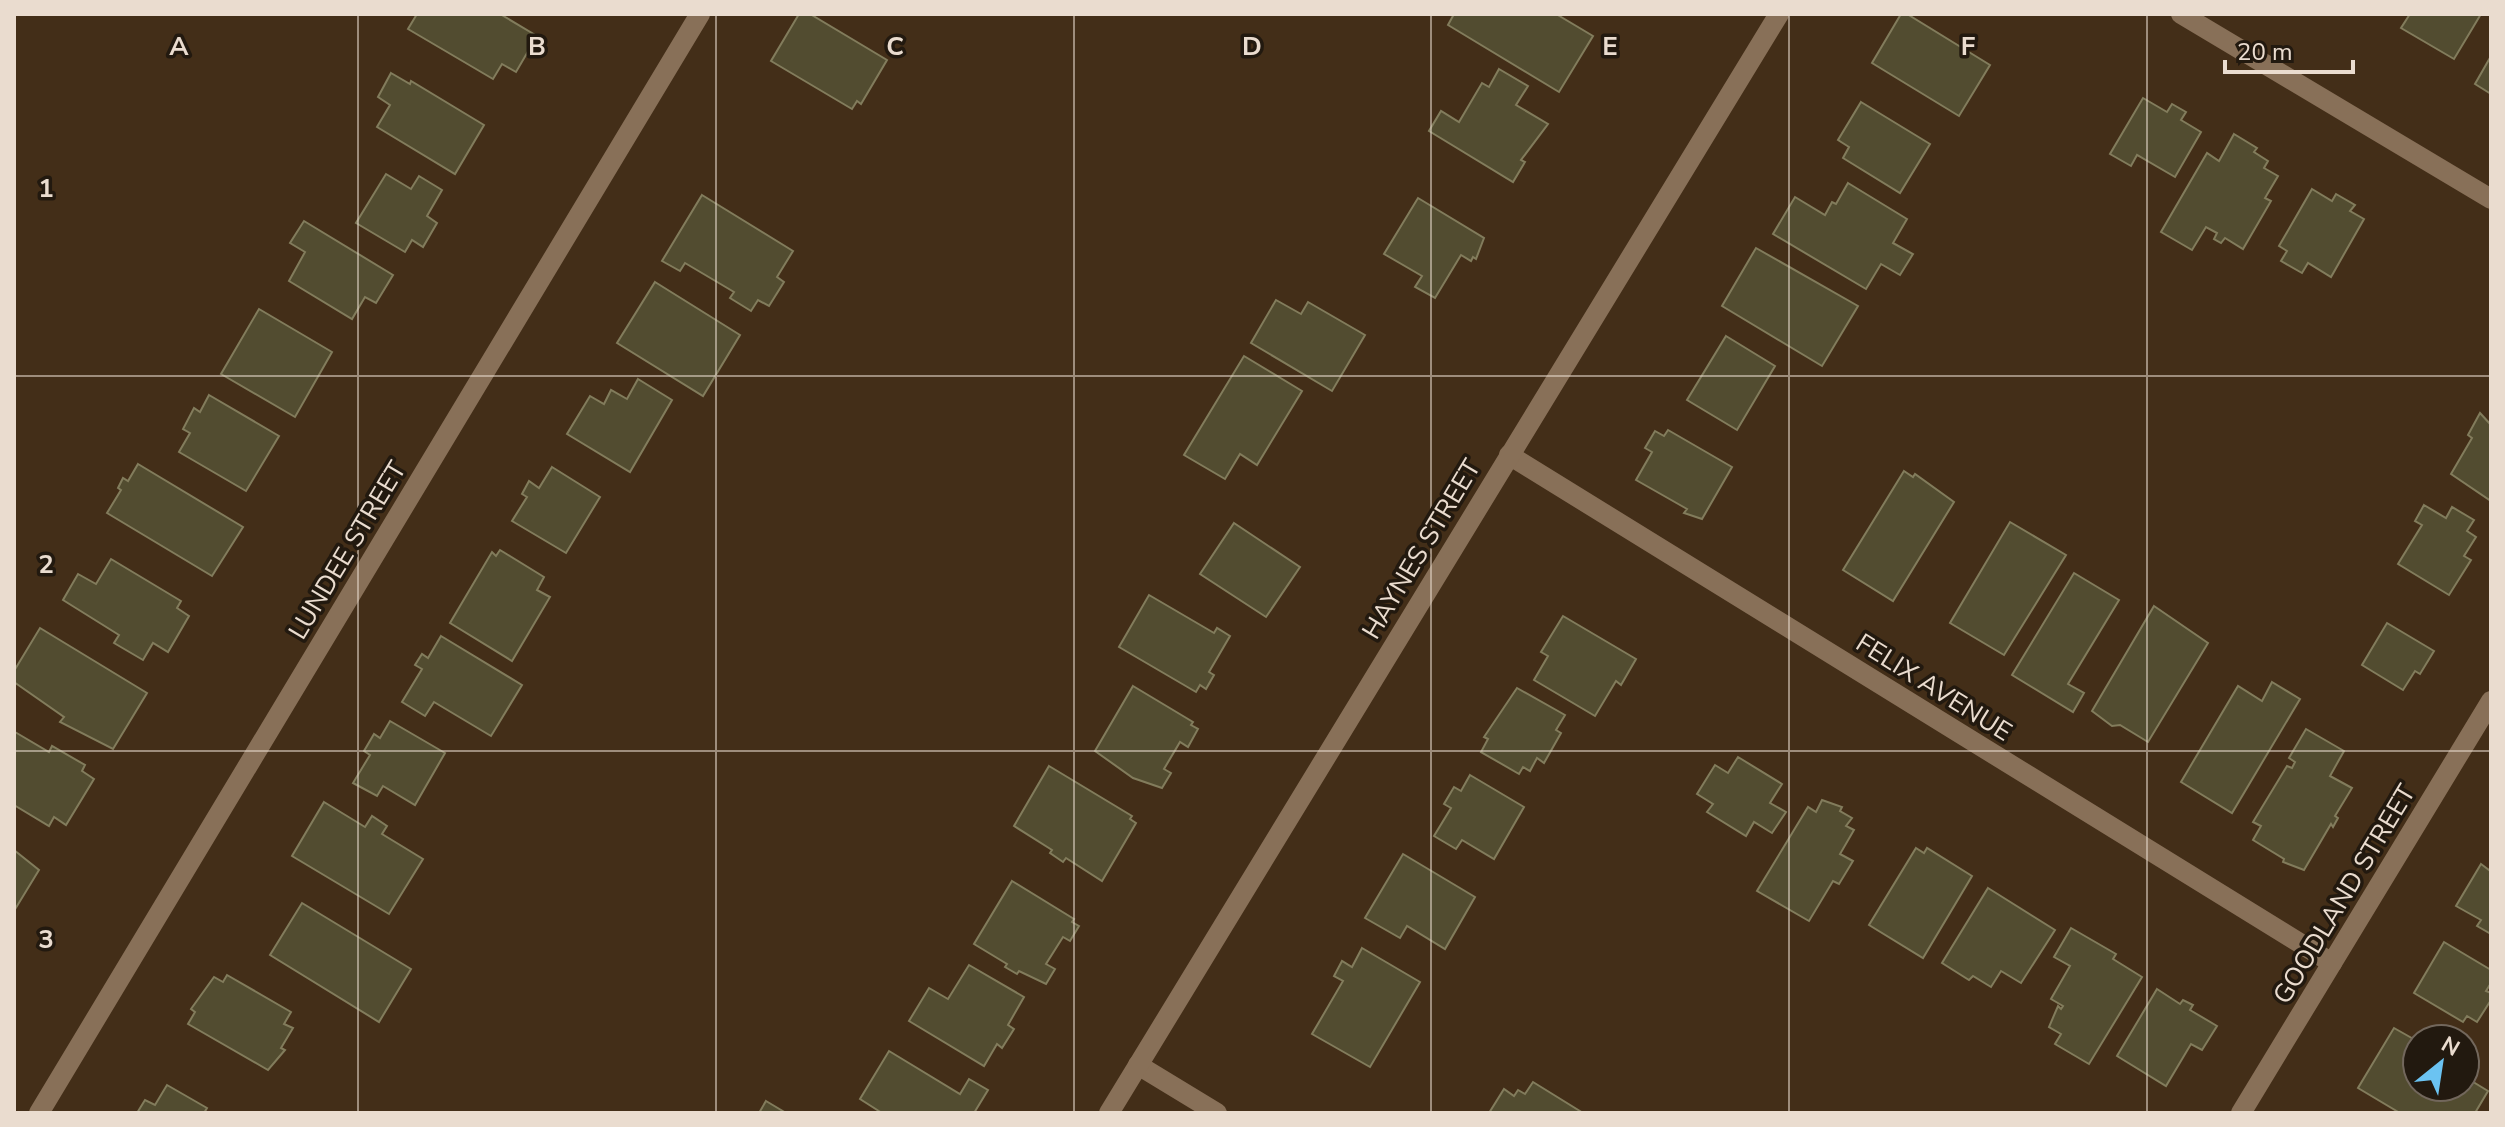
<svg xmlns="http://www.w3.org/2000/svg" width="2505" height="1127" viewBox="0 0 2505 1127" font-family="'Nunito Sans',sans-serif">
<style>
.building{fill:#524c30;stroke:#827c5c;stroke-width:2}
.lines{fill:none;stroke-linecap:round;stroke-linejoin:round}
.street{stroke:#887058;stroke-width:20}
.secondary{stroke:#887058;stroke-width:20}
.grid{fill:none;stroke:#eadccf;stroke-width:2;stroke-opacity:0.55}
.labels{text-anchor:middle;stroke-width:7;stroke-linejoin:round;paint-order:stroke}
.street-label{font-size:26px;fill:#eadccf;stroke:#22190f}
.grid-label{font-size:26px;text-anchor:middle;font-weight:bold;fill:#eadccf;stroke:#22190f;stroke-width:7;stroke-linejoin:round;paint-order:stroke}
</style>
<rect width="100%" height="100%" fill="#432e18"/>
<!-- building -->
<g class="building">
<polygon points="417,14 500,14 537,36 516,72 502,64 493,79 408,29"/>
<polygon points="799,14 810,14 887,60 861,104 857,101 852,109 771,61"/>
<polygon points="1454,14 1556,14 1593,36 1559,92 1448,25"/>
<polygon points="1901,14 1907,14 1990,65 1959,116 1872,63"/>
<polygon points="2410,14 2481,14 2454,59 2401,28"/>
<polygon points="2491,56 2491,94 2475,84"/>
<polygon points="1499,69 1528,86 1516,105 1548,124 1521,160 1525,162 1513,182 1429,131 1441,111 1459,122 1482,83 1489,87"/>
<polygon points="391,73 410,84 411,81 484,125 455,174 377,127 390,105 378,97"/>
<polygon points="2143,98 2167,112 2172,104 2186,112 2181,120 2201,132 2175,177 2137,155 2131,166 2110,154"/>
<polygon points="1861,102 1930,144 1900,193 1843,158 1849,147 1838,140"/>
<polygon points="2234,134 2257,148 2254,152 2268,161 2264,168 2278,176 2265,198 2271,201 2243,249 2225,238 2221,243 2214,239 2217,233 2206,227 2192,250 2161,232 2207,153 2219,161"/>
<polygon points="386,174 411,189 419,176 442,190 427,216 437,223 423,247 412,240 405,252 356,223"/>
<polygon points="1848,183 1907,219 1893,243 1913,254 1900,275 1881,264 1866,289 1773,234 1795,197 1825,215 1832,202 1836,204"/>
<polygon points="2312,189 2332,201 2336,194 2355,205 2350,211 2364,219 2331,277 2308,263 2302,273 2281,261 2287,251 2279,246"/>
<polygon points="702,195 793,251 777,277 784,282 769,306 758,300 751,311 730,298 734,292 685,263 680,271 662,261"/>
<polygon points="1418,198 1484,238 1476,259 1473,257 1471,261 1461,255 1435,298 1415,287 1422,276 1384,254"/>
<polygon points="304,221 393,275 376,303 365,297 352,319 289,281 305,252 290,243"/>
<polygon points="1756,248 1858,306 1822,366 1722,306"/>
<polygon points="655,282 740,335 703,396 617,343"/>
<polygon points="1276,300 1301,314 1308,302 1365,335 1332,391 1251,343"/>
<polygon points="259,309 332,352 295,417 221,374"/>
<polygon points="1726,336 1775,366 1737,430 1687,400"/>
<polygon points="1244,356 1302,391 1257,465 1240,454 1225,479 1184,455"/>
<polygon points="638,379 672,400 630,472 567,434 590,396 604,404 611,390 627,399"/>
<polygon points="209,395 279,436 246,491 179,452 190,433 183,429 194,408 200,412"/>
<polygon points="2480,413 2491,425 2491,501 2451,474 2472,438 2468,435"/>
<polygon points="1668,430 1732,467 1702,519 1684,513 1687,509 1636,480 1652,452 1645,448 1655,431 1664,436"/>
<polygon points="138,464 243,527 212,576 107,513 121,490 118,488 123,478 128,481"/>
<polygon points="552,467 600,497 566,553 512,521 527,497 522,494 529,481 539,488"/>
<polygon points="1904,471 1913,477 1915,474 1954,502 1893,601 1843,570"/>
<polygon points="2424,505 2446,518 2452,507 2474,520 2467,531 2476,537 2464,556 2471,560 2449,595 2398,564 2422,525 2415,521"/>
<polygon points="2010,522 2066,555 2004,655 1950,623"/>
<polygon points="1234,523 1300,567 1266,617 1200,574"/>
<polygon points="500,550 544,577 537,590 550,597 512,661 450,623 492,552 496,556"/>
<polygon points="111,559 181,601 177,608 189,616 168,652 153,643 143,660 114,643 119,635 63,600 78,574 96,584"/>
<polygon points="2074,573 2119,600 2068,684 2084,693 2073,712 2012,675"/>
<polygon points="1149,595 1214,633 1217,628 1230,636 1209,672 1214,675 1206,689 1200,685 1196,692 1119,647"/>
<polygon points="2154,606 2208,643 2148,742 2120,725 2112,726 2092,711"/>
<polygon points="1563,616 1636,659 1621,685 1616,681 1595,716 1534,680 1548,656 1541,652"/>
<polygon points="2387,623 2434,651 2420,674 2415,671 2403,690 2362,665"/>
<polygon points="40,628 147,693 113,749 60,722 64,717 14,682 14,671"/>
<polygon points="441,636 522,685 491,736 434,702 425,716 402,702 422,669 415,665 422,654 428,658"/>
<polygon points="2272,682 2300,699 2232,813 2181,782 2238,686 2262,701"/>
<polygon points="1133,686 1193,722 1191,725 1198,729 1188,747 1180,742 1164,769 1171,773 1162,788 1133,778 1095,751"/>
<polygon points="1517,688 1565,715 1556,730 1561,733 1544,763 1537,758 1530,771 1523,767 1519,774 1481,752 1488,739 1484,737"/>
<polygon points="390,721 445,753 415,805 383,786 377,796 353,783 370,755 364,751 374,734 380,738"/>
<polygon points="2306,729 2344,751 2330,776 2352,788 2335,816 2338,818 2333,827 2331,824 2304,870 2283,862 2284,859 2253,840 2261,826 2253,822 2287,766 2292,768 2295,762 2289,758"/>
<polygon points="15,732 49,752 52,746 85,765 82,771 94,779 66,825 54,817 49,826 14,805"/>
<polygon points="1738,757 1782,784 1770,803 1786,812 1772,833 1754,822 1746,836 1707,812 1713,804 1697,794 1715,765 1728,773"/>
<polygon points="1049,766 1132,816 1130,819 1136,823 1102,881 1066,858 1063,862 1050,853 1052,850 1014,826"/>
<polygon points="1470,775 1524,807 1494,859 1462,840 1456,849 1434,836 1451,808 1444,804 1454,787 1461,791"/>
<polygon points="1822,800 1842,807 1840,811 1852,818 1846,826 1854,830 1840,854 1853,861 1839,884 1833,881 1809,921 1757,891 1808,807 1816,812"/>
<polygon points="324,802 365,827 372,816 387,826 382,834 423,859 389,914 292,856"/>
<polygon points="1916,848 1924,853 1927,848 1972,876 1923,958 1869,925"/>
<polygon points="14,850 39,870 14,911"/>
<polygon points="1403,854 1475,897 1445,949 1407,926 1400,938 1365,918"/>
<polygon points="2481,864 2489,870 2491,867 2491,934 2477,926 2481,920 2456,906"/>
<polygon points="1012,881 1074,919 1072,922 1079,926 1070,941 1063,937 1046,964 1055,969 1046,984 1019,971 1017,974 1005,967 1007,964 974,944"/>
<polygon points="1988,888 2055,930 2021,983 2001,971 1991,987 1973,976 1969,980 1942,963"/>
<polygon points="302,903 411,969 379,1022 270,955"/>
<polygon points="2071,928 2116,954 2113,959 2142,977 2089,1064 2055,1044 2061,1034 2049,1027 2058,1006 2061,1009 2063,1006 2051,999 2070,966 2054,957"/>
<polygon points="2444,942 2491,970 2491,983 2486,991 2491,993 2491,1000 2477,1022 2467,1016 2463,1022 2414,993"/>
<polygon points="1362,948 1420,982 1370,1067 1312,1034 1343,981 1334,976 1342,961 1352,967"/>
<polygon points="969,965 1024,997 1008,1025 1014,1029 1002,1048 997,1044 984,1066 909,1021 929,988 948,999"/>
<polygon points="227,975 291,1012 284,1024 293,1028 281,1048 285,1050 268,1070 188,1024 195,1012 191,1009 214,977 223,982"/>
<polygon points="2157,989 2180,1004 2183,1000 2193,1005 2190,1010 2217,1026 2202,1050 2191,1044 2166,1086 2117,1056"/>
<polygon points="2394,1028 2417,1041 2417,1087 2465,1087 2465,1077 2488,1091 2475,1113 2400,1113 2358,1088"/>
<polygon points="889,1051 960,1094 969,1079 988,1090 974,1113 882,1113 860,1099"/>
<polygon points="1533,1082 1583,1113 1489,1113 1504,1089 1514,1096 1518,1090 1525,1094"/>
<polygon points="167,1085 207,1108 204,1113 137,1113 145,1100 155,1105"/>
<polygon points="766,1101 786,1113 759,1113"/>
</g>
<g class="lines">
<!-- street -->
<g class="street">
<polyline points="2181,14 2491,199"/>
<polyline points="1509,455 2332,963"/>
<polyline points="1138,1065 1217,1113"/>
<polyline points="39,1113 700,14"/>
<polyline points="2241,1113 2491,701"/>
</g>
<!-- secondary -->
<polyline class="secondary" points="1109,1113 1779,14"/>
</g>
<!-- grid -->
<path class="grid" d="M358 14V1113M716 14V1113M1074 14V1113M1431 14V1113M1789 14V1113M2147 14V1113M14 376H2491M14 751H2491"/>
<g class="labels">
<!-- street labels -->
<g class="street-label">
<text transform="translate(1421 549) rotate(-59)" y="9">HAYNES STREET</text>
<text transform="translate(347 550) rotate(-59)" y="9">LUNDEE STREET</text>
<text transform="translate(1934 687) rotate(32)" y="9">FELIX AVENUE</text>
<text transform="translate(2344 894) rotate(-59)" y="9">GOODLAND STREET</text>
</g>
</g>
<g class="grid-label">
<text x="179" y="55">A</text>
<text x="537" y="55">B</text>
<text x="895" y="55">C</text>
<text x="1252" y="55">D</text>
<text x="1610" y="55">E</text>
<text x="1968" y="55">F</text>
<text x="46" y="197">1</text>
<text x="46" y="573">2</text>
<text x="46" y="948">3</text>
</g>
<!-- border -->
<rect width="2505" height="1127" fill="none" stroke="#eadccf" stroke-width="32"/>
<!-- north arrow -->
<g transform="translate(2441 1063) rotate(30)"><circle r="38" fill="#22190f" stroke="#72675c" stroke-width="2"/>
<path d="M0-6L14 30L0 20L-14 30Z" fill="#6bc3f2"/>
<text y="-12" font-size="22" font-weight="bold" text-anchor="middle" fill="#eadccf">N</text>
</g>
<!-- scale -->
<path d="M2225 60v12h128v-12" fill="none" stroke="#eadccf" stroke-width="4"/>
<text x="2237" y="60" font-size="24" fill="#eadccf" stroke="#22190f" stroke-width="6" paint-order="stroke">20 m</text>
</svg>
